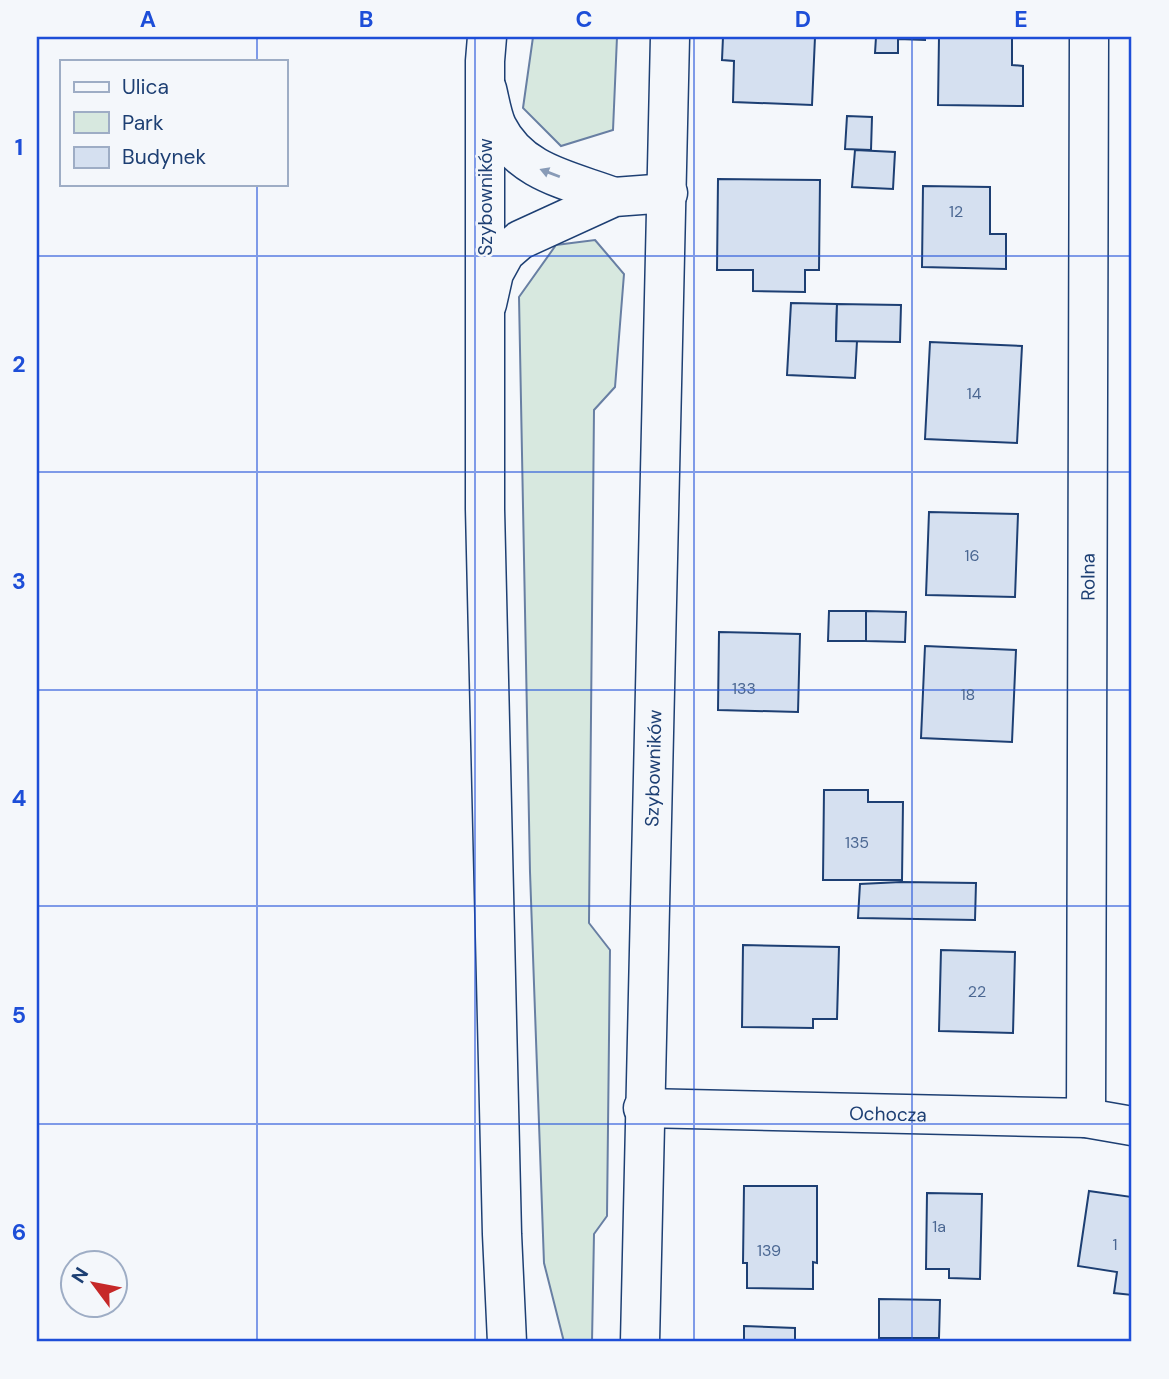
<svg xmlns="http://www.w3.org/2000/svg" width="1169" height="1379" viewBox="0 0 1169 1379" font-family="'DM Sans',sans-serif">
<style>
.green{fill:#d7e8df;stroke:#687fa3;stroke-width:2}
.building{fill:#d5e0f0;stroke:#1d3f73;stroke-width:2}
.lines{fill:none;stroke-linecap:round;stroke-linejoin:round}
.street-casing{stroke:#1d3f73;stroke-width:41}
.primary-casing{stroke:#1d3f73;stroke-width:41}
.street{stroke:#f4f7fb;stroke-width:38}
.primary{stroke:#f4f7fb;stroke-width:38}
.oneway{fill:#889bb7}
.grid{fill:none;stroke:#1d4ed8;stroke-width:2;stroke-opacity:0.55}
.labels{text-anchor:middle;stroke-width:5;stroke-linejoin:round;paint-order:stroke}
.number-label{font-size:16px;fill:#4b6792}
.street-label{font-size:19px;fill:#1d3f73;stroke:#f4f7fb}
.neatline{fill:none;stroke:#1d4ed8;stroke-width:2.5}
.grid-label{font-size:23px;text-anchor:middle;font-weight:bold;fill:#1d4ed8}
</style>
<rect width="100%" height="100%" fill="#f4f7fb"/>
<!-- green -->
<g class="green">
<polygon points="533,37 617,37 613,130 561,146 523,108"/>
<polygon points="595,240 624,274 615,387 594,410 589,923 610,950 607,1216 594,1234 592,1342 564,1342 544,1263 530,872 519,297 556,245"/>
</g>
<!-- building -->
<g class="building">
<polygon points="723,37 815,37 812,105 733,102 734,61 722,60"/>
<polygon points="876,37 925,37 925,40 898,39 898,53 875,53"/>
<polygon points="939,37 1012,37 1012,65 1023,66 1023,106 938,105"/>
<polygon points="847,116 872,117 871,150 845,149"/>
<polygon points="855,150 895,152 893,189 852,187"/>
<polygon points="718,179 820,180 819,270 805,270 805,292 753,291 753,270 717,270"/>
<polygon points="923,186 990,187 990,234 1006,234 1006,269 922,267"/>
<polygon points="791,303 837,304 836,341 857,341 855,378 787,375"/>
<polygon points="837,304 901,305 900,342 836,341"/>
<polygon points="930,342 1022,346 1017,443 925,439"/>
<polygon points="929,512 1018,514 1015,597 926,595"/>
<polygon points="829,611 866,611 866,641 828,641"/>
<polygon points="866,611 906,612 905,642 866,641"/>
<polygon points="719,632 800,634 798,712 718,710"/>
<polygon points="925,646 1016,650 1012,742 921,738"/>
<polygon points="824,790 868,790 868,802 903,802 902,880 823,880"/>
<polygon points="901,882 976,883 975,920 858,918 860,884"/>
<polygon points="743,945 839,947 837,1019 813,1019 813,1028 742,1027"/>
<polygon points="941,950 1015,952 1013,1033 939,1031"/>
<polygon points="744,1186 817,1186 817,1263 813,1262 813,1289 747,1288 747,1263 743,1263"/>
<polygon points="1089,1191 1132,1197 1132,1295 1114,1293 1117,1272 1078,1266"/>
<polygon points="927,1193 982,1194 980,1279 949,1278 949,1269 926,1269"/>
<polygon points="879,1299 940,1300 939,1338 879,1338"/>
<polygon points="744,1326 795,1328 795,1342 744,1342"/>
</g>
<g class="lines">
<!-- street casing -->
<g class="street-casing">
<g id="street">
<path d="M487 89C490 101 492 115 497 126 520 173 569 180 614 197"/>
<polyline points="487,304 494,273 505,253 520,240 614,197 668,193"/>
<path id="s1" d="M643 1108 1086 1118 1132 1126"/>
<path id="s2" d="M1086 1118 1089 37"/>
<path id="s3" d="M640 1342C646 907 664 472 670 37"/>
</g>
</g>
<!-- primary casing -->
<g class="primary-casing">
<polyline id="primary" points="487,37 485,61 485,509 502,1234 507,1342"/>
</g>
<!-- street -->
<use href="#street" class="street"/>
<!-- primary -->
<use href="#primary" class="primary"/>
</g>
<!-- one-way arrows -->
<defs><path id="oneway-solid" d="M-6-.8H1V-3.2L6.5 0L1 3.2V.8H-6Z" transform="scale(1.75)"/></defs>
<use class="oneway" href="#oneway-solid" transform="translate(550 173) rotate(-159)"/>
<!-- grid -->
<path class="grid" d="M257 37V61M475 37V1342M694 37V1342M912 37V1342M257 184V1342M37 256H1132M37 472H1132M37 690H1132M37 906H1132M37 1124H1132"/>
<g class="labels">
<!-- number labels -->
<g class="number-label">
<text x="956" y="217">12</text>
<text x="974" y="399">14</text>
<text x="972" y="561">16</text>
<text x="744" y="694">133</text>
<text x="968" y="700">18</text>
<text x="857" y="848">135</text>
<text x="977" y="997">22</text>
<text x="939" y="1232">1a</text>
<text x="1115" y="1250">1</text>
<text x="769" y="1256">139</text>
</g>
<!-- street labels -->
<g class="street-label">
<text transform="translate(485 197) rotate(-90)" y="7">Szybowników</text>
<text dy="7" stroke="none"><textPath href="#s2" startOffset="541">Rolna</textPath></text>
<text dy="7" stroke="none"><textPath href="#s3" startOffset="574">Szybowników</textPath></text>
<text dy="7" stroke="none"><textPath href="#s1" startOffset="245">Ochocza</textPath></text>
</g>
</g>
<!-- border -->
<rect width="1169" height="1379" fill="none" stroke="#f4f7fb" stroke-width="77"/>
<!-- legend -->
<rect x="60" y="60" width="228" height="126" fill="#f4f7fb" stroke="#9eadc5" stroke-width="2"/>
<rect x="74" y="82" width="35" height="10" fill="#f4f7fb" stroke="#9eadc5" stroke-width="2"/>
<text x="122" y="94" font-size="21" fill="#1d3f73">Ulica</text>
<rect x="74" y="112" width="35" height="21" fill="#d7e8df" stroke="#9eadc5" stroke-width="2"/>
<text x="122" y="130" font-size="21" fill="#1d3f73">Park</text>
<rect x="74" y="147" width="35" height="21" fill="#d5e0f0" stroke="#9eadc5" stroke-width="2"/>
<text x="122" y="164" font-size="21" fill="#1d3f73">Budynek</text>
<!-- north arrow -->
<g transform="translate(94 1284) rotate(302)"><circle r="33" fill="#f4f7fb" stroke="#9eadc5" stroke-width="2"/>
<path d="M0-5L12 26L0 18L-12 26Z" fill="#c62828"/>
<text y="-10" font-size="19" font-weight="bold" text-anchor="middle" fill="#1d3f73">N</text>
</g>
<rect x="38" y="38" width="1092" height="1302" class="neatline"/>
<g class="grid-label">
<text x="148" y="27">A</text>
<text x="366" y="27">B</text>
<text x="584" y="27">C</text>
<text x="803" y="27">D</text>
<text x="1021" y="27">E</text>
<text x="19" y="155">1</text>
<text x="19" y="372">2</text>
<text x="19" y="589">3</text>
<text x="19" y="806">4</text>
<text x="19" y="1023">5</text>
<text x="19" y="1240">6</text>
</g>
</svg>
